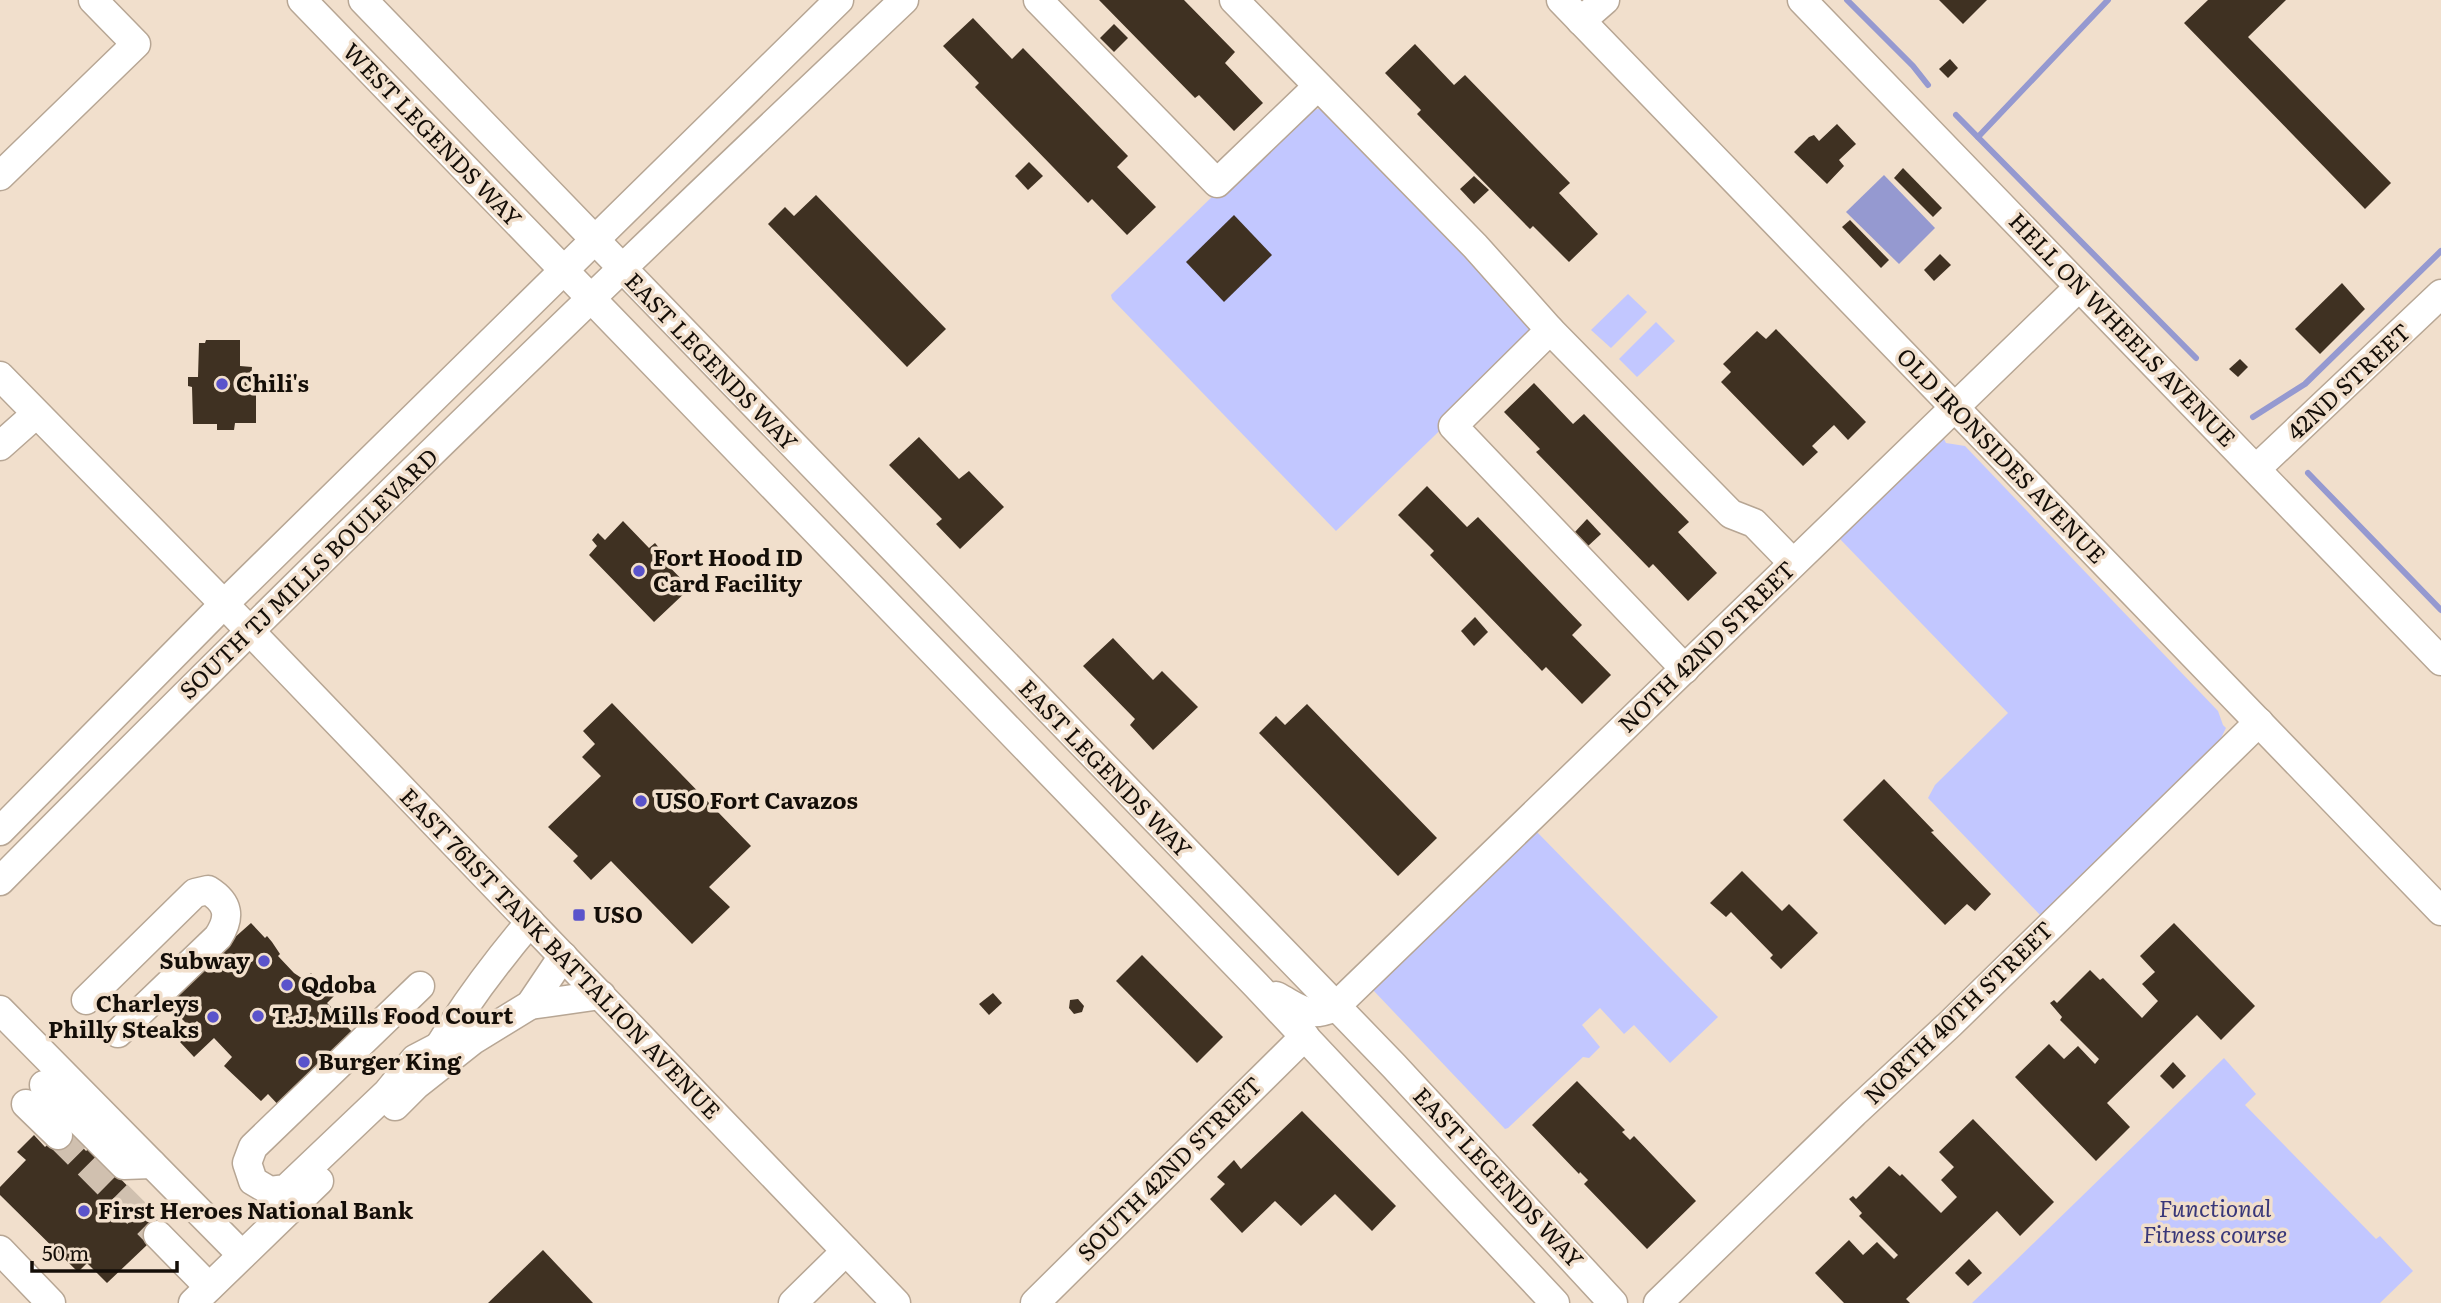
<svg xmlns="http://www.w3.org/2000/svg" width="2441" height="1303" viewBox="0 0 2441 1303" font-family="Literata,serif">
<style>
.green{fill:#c2c7ff}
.water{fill:#9599d0}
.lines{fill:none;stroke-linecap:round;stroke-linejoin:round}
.stream{stroke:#9599d0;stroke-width:6}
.building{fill:#3f3122}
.minor-tunnel{stroke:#d0c0af;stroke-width:28;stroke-dasharray:28 14;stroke-linecap:butt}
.minor-casing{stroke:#b7a694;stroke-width:31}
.minor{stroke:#fff;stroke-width:28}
.poi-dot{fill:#5a53cb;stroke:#f1dfcc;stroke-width:2.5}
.labels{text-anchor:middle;stroke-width:7;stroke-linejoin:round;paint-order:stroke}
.street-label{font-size:23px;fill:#140e08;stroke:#f1dfcc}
.poi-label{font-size:23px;font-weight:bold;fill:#140e08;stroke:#f1dfcc;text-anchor:start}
.park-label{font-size:23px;font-style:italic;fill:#383779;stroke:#f1dfcc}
</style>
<rect width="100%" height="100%" fill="#f1dfcc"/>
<!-- green -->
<g class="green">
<polygon points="1318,109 1332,111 1531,321 1529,336 1523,350 1336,531 1112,299 1111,295 1291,120 1300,113"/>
<polygon points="1628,294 1647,312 1611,348 1591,330"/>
<polygon points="1656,322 1675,341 1637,377 1619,359"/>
<polygon points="1944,439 1946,443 1965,446 2218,711 2223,725 2226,728 2220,740 2041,916 1928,798 1935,785 2008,713 1839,538 1938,441"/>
<polygon points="1536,831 1718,1017 1670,1063 1634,1025 1624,1034 1600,1008 1582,1025 1600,1047 1589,1058 1583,1057 1508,1128 1505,1129 1373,990"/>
<polygon points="2224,1058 2256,1094 2245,1105 2376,1239 2380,1236 2413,1271 2380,1303 1972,1303"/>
</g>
<!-- water -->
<polygon class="water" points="1884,175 1935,228 1899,264 1846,212"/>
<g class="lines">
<!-- stream -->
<g class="stream">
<polyline points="1847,0 1913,66 1928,85"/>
<polyline points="1956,115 2196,358"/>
<polyline points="1978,137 2108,0"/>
<polyline points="2253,417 2305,384 2441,251"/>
<polyline points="2308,473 2441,610"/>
</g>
</g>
<!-- building -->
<g class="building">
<polygon points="1099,0 1184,0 1235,52 1225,63 1263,103 1234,131 1199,95 1195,98"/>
<polygon points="1939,0 1987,0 1963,24"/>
<polygon points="2208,0 2286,0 2248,37 2391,183 2365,209 2184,23"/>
<polygon points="973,18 1012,59 1023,48 1128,156 1117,167 1156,207 1127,235 1092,199 1088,203 975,87 979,83 943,46"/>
<polygon points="1114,24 1128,38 1114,52 1100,38"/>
<polygon points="1415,44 1454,85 1465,75 1570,183 1559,193 1598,234 1569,262 1533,226 1530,229 1417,114 1421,110 1385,73"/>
<polygon points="1950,59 1958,68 1948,78 1939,69"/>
<polygon points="1837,124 1856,144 1839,160 1844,166 1827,184 1794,152 1809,137 1814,135 1819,141"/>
<polygon points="1029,162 1043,176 1028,190 1015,176"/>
<polygon points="1903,168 1942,208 1933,217 1894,178"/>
<polygon points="1474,176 1489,190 1474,204 1460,189"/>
<polygon points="816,195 946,329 907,367 768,224 785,207 794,216"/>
<polygon points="1234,215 1272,255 1224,302 1186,262"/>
<polygon points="1850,220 1889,260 1881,268 1842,227"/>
<polygon points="1940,254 1951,265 1934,281 1924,270"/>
<polygon points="2342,283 2365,309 2320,354 2295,329"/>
<polygon points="1776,329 1866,422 1848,440 1834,425 1812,446 1818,452 1803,466 1721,382 1731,372 1723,364 1757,331 1766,339"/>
<polygon points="206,340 240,340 240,366 252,367 251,381 256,382 256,423 235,423 234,430 217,430 217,424 193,424 192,387 188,386 188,377 198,377 199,343 205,343"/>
<polygon points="2240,359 2248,367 2238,377 2229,369"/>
<polygon points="1534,383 1573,424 1584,414 1689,522 1678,532 1717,573 1688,601 1653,564 1649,568 1536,452 1540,449 1504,412"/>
<polygon points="919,437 959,479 969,471 1004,507 960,549 936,524 942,519 889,465"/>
<polygon points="1427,486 1467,527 1478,517 1582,625 1572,635 1611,675 1582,704 1546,667 1542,671 1430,555 1434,551 1398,515"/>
<polygon points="1587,519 1601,534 1587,547 1574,533"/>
<polygon points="623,521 649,548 655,543 660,549 656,553 690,588 654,622 589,555 597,546 592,540 598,533 605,540"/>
<polygon points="1475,617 1488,632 1474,646 1461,631"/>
<polygon points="1113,638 1153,680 1162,671 1198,707 1153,750 1130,725 1135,719 1083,666"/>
<polygon points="612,703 751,846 709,887 730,907 692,944 611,861 591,880 573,861 578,856 548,827 601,776 582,757 595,744 583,731"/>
<polygon points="1307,704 1437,838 1398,876 1259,733 1276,716 1285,725"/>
<polygon points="1884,779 1934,831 1931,832 1991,894 1975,911 1967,904 1945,925 1843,820"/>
<polygon points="1742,871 1782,911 1789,904 1818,933 1781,969 1770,958 1773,955 1731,912 1726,917 1710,903"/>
<polygon points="251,923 265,938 267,936 272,942 280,954 278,956 294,973 303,979 311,973 334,996 327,1003 334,1010 333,1012 356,1036 285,1112 268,1094 261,1101 224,1066 232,1057 214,1038 194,1057 180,1042 199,1023 197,1021 190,1027 172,1009 179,1002 171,994"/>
<polygon points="2174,923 2255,1006 2221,1040 2197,1015 2107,1103 2130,1127 2096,1161 2015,1077 2049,1044 2064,1059 2078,1046 2095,1064 2099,1059 2060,1020 2062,1017 2050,1003 2054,1000 2057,1003 2090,970 2100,980 2103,978 2142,1018 2158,1001 2142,984 2155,972 2140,956"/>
<polygon points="1142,955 1223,1037 1197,1063 1116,981"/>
<polygon points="993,993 1002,1003 989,1015 979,1004"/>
<polygon points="1078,999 1084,1006 1082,1012 1074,1014 1069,1008 1070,1000"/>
<polygon points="2173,1062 2186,1076 2173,1089 2160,1076"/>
<polygon points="1577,1081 1625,1130 1622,1132 1630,1140 1634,1136 1696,1201 1647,1249 1584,1184 1588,1180 1580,1172 1579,1174 1532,1125"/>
<polygon points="1302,1111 1396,1206 1372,1231 1335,1194 1301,1226 1275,1201 1242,1233 1210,1199 1225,1184 1217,1177 1234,1160 1241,1169"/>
<polygon points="1973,1119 2054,1202 2020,1236 1997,1211 1906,1299 1910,1303 1844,1303 1815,1273 1849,1240 1863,1255 1877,1242 1894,1259 1898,1255 1859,1216 1862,1213 1849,1199 1853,1196 1856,1199 1889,1166 1900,1176 1902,1174 1941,1213 1957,1197 1941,1180 1954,1167 1939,1152"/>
<polygon points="65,1128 86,1151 90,1148 167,1226 107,1283 87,1263 78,1272 0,1195 0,1187 26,1160 17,1152 34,1135 45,1147"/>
<polygon points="543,1250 593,1303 488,1303"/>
<polygon points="1969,1259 1982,1273 1968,1286 1955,1273"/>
</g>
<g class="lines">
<!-- minor-tunnel -->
<polyline class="minor-tunnel" points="58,1135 158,1235"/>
<!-- minor casing -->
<g class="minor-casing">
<g id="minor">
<polyline points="302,0 1256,985 1555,1303"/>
<polyline points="363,0 1394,1066 1613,1303"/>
<polyline points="1038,0 1217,183 1317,87"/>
<polyline points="1234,0 1475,246 1550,330 1731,514 1754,523 1793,563"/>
<polyline points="1561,0 2441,911"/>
<polyline points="1802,0 2441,661"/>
<polyline points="1581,21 1605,0"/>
<polyline points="0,176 136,44 93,0"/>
<polyline points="1550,330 1453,426 1685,669"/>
<polyline points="0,376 224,604 896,1303"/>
<polyline points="0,446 36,414"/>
<polyline points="2256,469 2441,294"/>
<polyline points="0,831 224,604 839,0"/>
<path d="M0 881C295 582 598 289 904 0"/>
<polyline points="420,986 253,1147 247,1163 253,1181 270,1191 286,1189 387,1093 415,1059 438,1047"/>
<path d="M1276 996C1301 1009 1308 1019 1335 1007L2079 287"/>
<path d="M86 1000 195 893 208 890C229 903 231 917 218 937L118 1033"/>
<polyline points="530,1005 601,995"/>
<polyline points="0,1010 242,1255"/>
<path d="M430 1062C459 1011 492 967 530 922"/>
<polyline points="44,1085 124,1165 152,1164"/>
<polyline points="26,1104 58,1135"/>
<polyline points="395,1106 416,1085 473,1040 530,1005 563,956"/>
<polyline points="158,1235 209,1287"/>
<polyline points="0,1250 51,1303"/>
<polyline points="193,1303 319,1181"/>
<polyline points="793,1303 846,1251"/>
<polyline points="1035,1303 1305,1036"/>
<polyline points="1658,1303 1854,1113 1950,1024 2259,722"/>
</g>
</g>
<!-- minor -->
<use href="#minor" class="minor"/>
</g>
<!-- markers -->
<g class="poi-dot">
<circle cx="222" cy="384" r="7"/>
<circle cx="639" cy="571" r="7"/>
<circle cx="641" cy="801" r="7"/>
<rect x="572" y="908" width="14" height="14" rx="3.5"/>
<circle cx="264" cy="961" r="7"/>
<circle cx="287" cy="985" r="7"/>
<circle cx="258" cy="1016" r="7"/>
<circle cx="213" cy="1017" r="7"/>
<circle cx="304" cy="1062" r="7"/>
<circle cx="84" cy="1211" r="7"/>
</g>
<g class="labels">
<!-- street labels -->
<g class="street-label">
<text transform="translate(432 135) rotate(46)" y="8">WEST LEGENDS WAY</text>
<text transform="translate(2122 330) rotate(46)" y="8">HELL ON WHEELS AVENUE</text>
<text transform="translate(711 362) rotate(46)" y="8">EAST LEGENDS WAY</text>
<text transform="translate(2349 382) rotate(-43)" y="8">42ND STREET</text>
<text transform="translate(2001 456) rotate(46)" y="8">OLD IRONSIDES AVENUE</text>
<text transform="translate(309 574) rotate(-44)" y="8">SOUTH TJ MILLS BOULEVARD</text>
<text transform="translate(1707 647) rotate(-44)" y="8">NOTH 42ND STREET</text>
<text transform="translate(1105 769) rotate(46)" y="8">EAST LEGENDS WAY</text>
<text transform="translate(560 954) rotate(46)" y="8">EAST 761ST TANK BATTALION AVENUE</text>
<text transform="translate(1959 1013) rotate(-44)" y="8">NORTH 40TH STREET</text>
<text transform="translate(1170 1169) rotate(-45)" y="8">SOUTH 42ND STREET</text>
<text transform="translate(1498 1178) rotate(47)" y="8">EAST LEGENDS WAY</text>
</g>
<!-- poi labels -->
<g class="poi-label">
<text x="236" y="392">Chili's</text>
<text x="653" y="566">Fort Hood ID<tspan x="653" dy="26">Card Facility</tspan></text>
<text x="655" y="809">USO Fort Cavazos</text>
<text x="593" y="923">USO</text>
<text x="250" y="969" text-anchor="end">Subway</text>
<text x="301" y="993">Qdoba</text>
<text x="199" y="1012" text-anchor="end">Charleys<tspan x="199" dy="26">Philly Steaks</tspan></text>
<text x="272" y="1024">T.J. Mills Food Court</text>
<text x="318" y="1070">Burger King</text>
<text x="98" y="1219">First Heroes National Bank</text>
</g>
<!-- park labels -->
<g class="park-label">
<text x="2215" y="1217">Functional<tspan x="2215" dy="26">Fitness course</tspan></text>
</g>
</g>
<!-- scale -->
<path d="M32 1261v10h145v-10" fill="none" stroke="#140e08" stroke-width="3.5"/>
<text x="42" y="1261" font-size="21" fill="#140e08" stroke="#f1dfcc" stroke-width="5" paint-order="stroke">50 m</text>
</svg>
